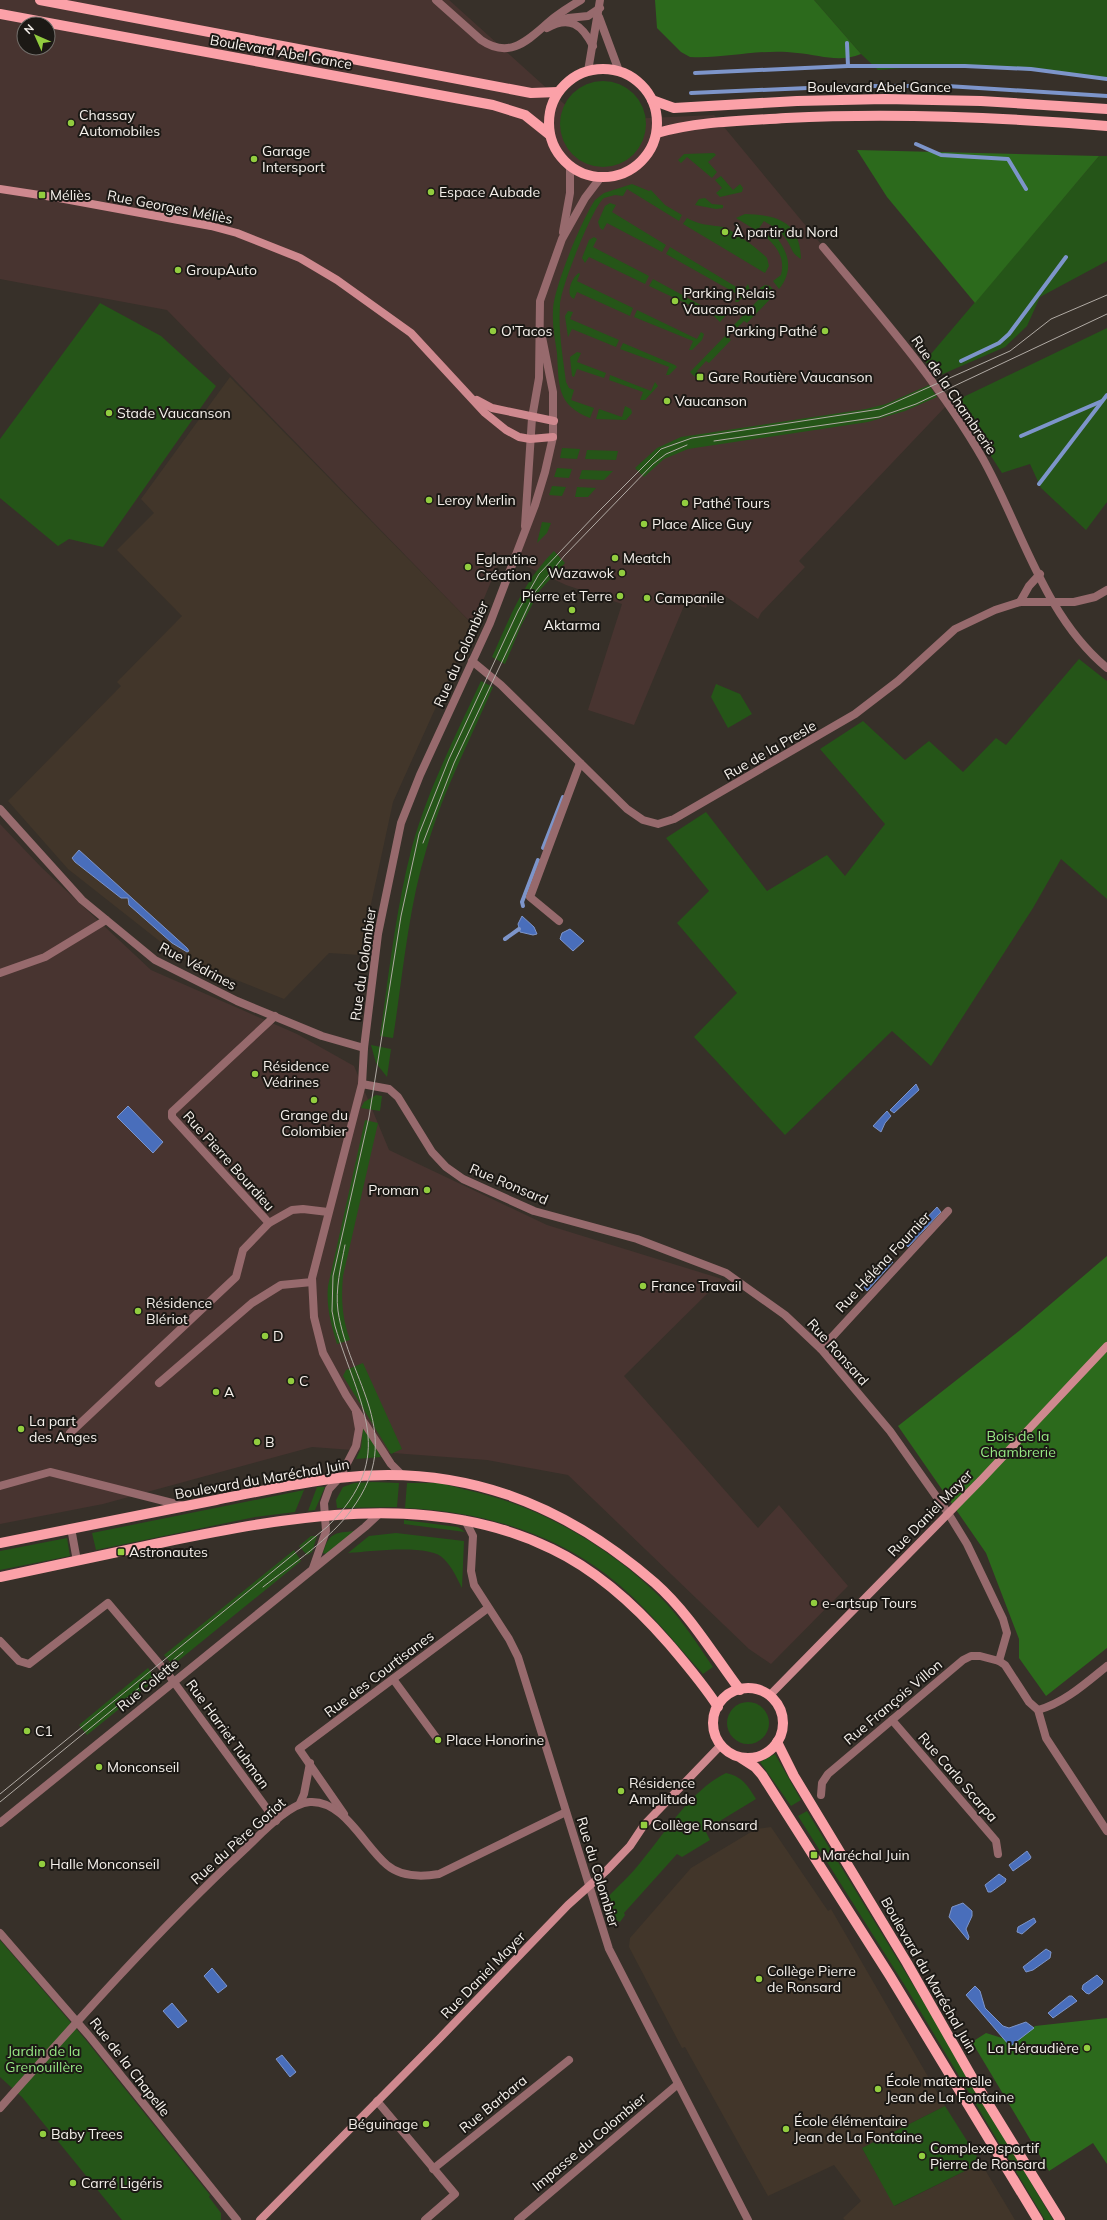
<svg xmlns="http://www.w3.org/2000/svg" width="1107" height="2220" viewBox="0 0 1107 2220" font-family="Mulish,sans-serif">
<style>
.commercial{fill:#483430;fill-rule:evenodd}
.built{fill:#42362a}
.green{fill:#255518}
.forest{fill:#2c6a1c}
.water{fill:#496ebb;stroke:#7d95ca}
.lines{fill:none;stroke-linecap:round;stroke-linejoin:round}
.stream{stroke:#7d95ca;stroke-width:4}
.street{stroke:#976a6d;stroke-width:8}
.secondary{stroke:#cf898f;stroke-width:8}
.primary{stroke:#fba1a8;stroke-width:10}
.tram{stroke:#b1aba5;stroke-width:1}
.poi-dot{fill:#92cd3f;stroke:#1c1915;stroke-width:1.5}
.labels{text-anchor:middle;stroke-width:4;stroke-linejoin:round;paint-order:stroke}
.street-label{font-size:14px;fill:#f6f1ec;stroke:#1c1915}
.poi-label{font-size:14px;fill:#f6f1ec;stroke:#1c1915;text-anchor:start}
.park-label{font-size:14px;fill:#97e984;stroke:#1c1915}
</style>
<rect width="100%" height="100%" fill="#373029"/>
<!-- commercial -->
<g class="commercial">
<path d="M0 0H449L583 121 714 115 918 361 947 405 799 561 805 567 761 613 758 619 718 591 712 592 706 608 686 601 634 725 588 710 622 604 566 585 502 555 473 625 167 310 0 279ZM24 24H48V48H24Z"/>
<polygon points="0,824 41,867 151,970 297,1034 354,1066 389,1150 547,1225 722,1279 624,1376 758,1528 779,1505 848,1586 771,1664 749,1649 568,1475 487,1460 312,1447 103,1504 0,1524"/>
</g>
<!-- built -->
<g class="built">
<polygon points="230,377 473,625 393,802 360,955 329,953 284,999 181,958 68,869 8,801 121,686 117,682 182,616 117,550 154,513 141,499"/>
<polygon points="771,1827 828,1911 831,1909 945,2106 862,2148 895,2206 981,2163 1015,2220 845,2220 843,2218 861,2201 834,2165 768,2196 685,2047 682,2048 629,1947 630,1938 691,1868 756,1829"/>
</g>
<!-- green -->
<g class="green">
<path d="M814 0H1107V81C1031 68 954 63 878 70L861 54Z"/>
<circle cx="603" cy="124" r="43"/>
<polygon points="714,153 716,155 708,162 717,172 712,178 687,157 681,163 678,160 684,154"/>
<polygon points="1099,156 1107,156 1107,261 1040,297 1027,326 1005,347 936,377 925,361"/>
<polygon points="721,176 733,190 740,184 743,188 742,192 720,197 716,193 722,188 715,180"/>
<path d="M632 184 649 191 651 190 665 205 682 215 679 221 627 189 623 196 615 195 604 198C593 206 560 289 560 305 558 331 563 357 566 382L569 388 574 390 571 400 594 408 590 418C556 405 559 384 557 353 555 339 552 325 553 311 553 289 582 219 595 200L604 193Z"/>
<polygon points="705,198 712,204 723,205 723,208 716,209 695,205 699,199"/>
<polygon points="610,203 616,205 612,212 666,245 662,252 607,223 603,230 600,228 598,222 605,206"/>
<path d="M745 214C778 215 800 222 801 259 790 252 793 249 786 239 781 231 772 226 764 221L757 231 736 218Z"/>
<path d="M687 218C699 225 710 225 723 227 732 229 762 252 767 258L769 266 765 273 683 224Z"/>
<path d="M771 231C787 248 796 268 779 289L773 281 781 275C785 259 778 248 767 238Z"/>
<polygon points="594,237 597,239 593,247 649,276 645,284 589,257 585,263 582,258 589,240"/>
<polygon points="670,247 743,291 748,284 750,290 738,302 735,302 737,294 666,254"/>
<path d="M579 273 580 274 577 281 633 308 630 316 577 292 574 299 571 297C567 291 572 277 579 273Z"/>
<polygon points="653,279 719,315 724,308 728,310 728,313 720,322 715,317 649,286"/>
<polygon points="765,285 770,286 776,293 747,323 744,321 732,333 730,329 760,298 762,293 760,288"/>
<polygon points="100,303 161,336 216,386 103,547 69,539 58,546 0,498 0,439"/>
<polygon points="637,310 697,339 701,332 704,334 702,340 692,350 689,350 693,341 634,317"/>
<polygon points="568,311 573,312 570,319 619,340 616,347 572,329 568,337 565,316"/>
<polygon points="1107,328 1107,502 1086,530 1041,488 1030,464 1002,473 955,401"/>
<polygon points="726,335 731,340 709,363 706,361 697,371 699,373 695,377 690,372"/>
<polygon points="623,343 675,365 677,367 669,375 666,375 669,367 620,349"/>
<polygon points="577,352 581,353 577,362 606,373 604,378 577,369 574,377 572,376 570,357"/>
<polygon points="610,375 651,391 655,382 658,386 645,400 640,400 643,392 609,380"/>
<polygon points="929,385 937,397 905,411 868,422 688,449 664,459 644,477 635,468 657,448 681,437 866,409 886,404"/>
<polygon points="625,406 631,409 632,413 626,420 596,419 599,409 622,417"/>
<polygon points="562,448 580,449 577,459 560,458"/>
<polygon points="587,450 618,451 616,460 585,459"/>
<polygon points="557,468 572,469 569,478 554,477"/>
<polygon points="582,470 613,471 604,480 579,479"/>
<polygon points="552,486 566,487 562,496 549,495"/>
<polygon points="577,487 596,488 588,497 575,497"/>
<polygon points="542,522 551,523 547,533 537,543"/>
<path d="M554 551 565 563 540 590 521 626 505 664 492 657C510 617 523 582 554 551Z"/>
<polygon points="1079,659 1107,681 1107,899 1061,859 1033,908 931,1066 892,1031 785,1135 694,1037 737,993 677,923 709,891 666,838 706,812 767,891 827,855 845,876 885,824 820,749 863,721 905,760 929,741 963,772 996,738 1006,745"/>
<path d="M481 681 493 687C470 740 443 791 427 847 408 909 403 975 393 1038L380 1036C389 973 396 908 412 847 428 789 456 735 481 681Z"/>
<polygon points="716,684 740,694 752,714 728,728 711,697"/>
<polygon points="371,1045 391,1049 387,1077 376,1063"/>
<polygon points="376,1095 382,1096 380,1111 361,1108 364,1102"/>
<path d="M365 1120 378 1123 343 1276C341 1299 342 1318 350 1340L337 1344C331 1325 326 1306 328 1286Z"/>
<polygon points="363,1363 402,1449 391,1454 343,1376 346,1370"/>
<polygon points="363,1427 364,1427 381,1457 356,1459 361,1448"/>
<polygon points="373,1482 399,1483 397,1507 337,1508 336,1500 343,1487 354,1483"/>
<path d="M407 1483C417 1483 428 1483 438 1483 447 1484 458 1488 467 1490 541 1506 614 1549 666 1603 684 1623 698 1645 713 1667L703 1674C672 1640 644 1603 607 1575 549 1531 478 1511 405 1508Z"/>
<polygon points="317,1487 325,1487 315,1510 308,1511"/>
<polygon points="304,1490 295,1512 255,1517 96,1550 92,1533"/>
<polygon points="404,1520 458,1527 465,1532 404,1524"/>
<path d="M355 1531 326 1554 323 1553C329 1532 335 1533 355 1531Z"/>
<path d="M396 1533 464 1541 462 1588C457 1578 452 1567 444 1559 430 1543 368 1552 348 1553L369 1536Z"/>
<polygon points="311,1536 317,1536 312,1552 307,1555 299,1546"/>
<polygon points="67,1538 70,1556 0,1570 0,1551"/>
<polygon points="294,1550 301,1561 173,1665 164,1655"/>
<polygon points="148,1668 156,1679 87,1735 79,1725"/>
<circle cx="748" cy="1723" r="21"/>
<polygon points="775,1754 801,1800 791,1806 760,1762"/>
<path d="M726 1773C742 1776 748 1786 756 1799L705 1830 710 1840 682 1857 677 1854 624 1913 625 1915 620 1922 612 1918 606 1899C617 1887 630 1876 640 1863 665 1833 691 1790 726 1773Z"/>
<polygon points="807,1811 948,2042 1053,2220 1045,2220 907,1989 798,1816"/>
<polygon points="0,1940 85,2039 210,2195 209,2197 221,2213 221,2220 122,2220 22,2097 0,2077"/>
<polygon points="945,2106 981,2163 894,2206 862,2148"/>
</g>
<!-- forest -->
<g class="forest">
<path d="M655 0H814L861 54C839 63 820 55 797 53 762 48 726 59 690 57L681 52 657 28Z"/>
<polygon points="857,150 1099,156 975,303 887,197"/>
<polygon points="1107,1256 1107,1648 1046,1696 1019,1658 1019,1639 986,1553 898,1426 1019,1331"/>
<polygon points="1107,2018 1107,2164 1093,2143 1049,2171 972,2042 986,2033 1015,2042 1035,2026"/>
</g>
<!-- water -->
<g class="water">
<polygon points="79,850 187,948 189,951 187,952 172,943 129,905 128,898 121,898 75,862 72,858"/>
<polygon points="522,916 534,927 537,934 533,935 520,932 518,924"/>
<polygon points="570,929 584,941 573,951 560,939 562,933"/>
<polygon points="916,1084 919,1090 894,1113 890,1110"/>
<polygon points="128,1106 163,1142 153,1153 117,1117"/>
<polygon points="887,1111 891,1116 885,1123 881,1132 873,1126"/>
<polygon points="937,1207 941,1212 908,1247 904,1242"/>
<polygon points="890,1259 893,1262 867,1291 864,1287"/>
<polygon points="1027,1851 1031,1857 1030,1859 1013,1871 1009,1865"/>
<polygon points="999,1874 1006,1879 1005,1882 991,1892 988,1892 985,1885"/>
<polygon points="963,1903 972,1911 972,1916 966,1929 969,1937 968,1940 949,1917 952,1907"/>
<polygon points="1034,1918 1036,1922 1022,1934 1017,1932 1018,1927"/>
<polygon points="1046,1949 1051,1952 1050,1958 1033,1970 1026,1972 1023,1967"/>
<polygon points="212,1968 227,1986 218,1993 204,1976"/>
<polygon points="1097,1975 1103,1981 1102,1984 1089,1994 1086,1993 1082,1989 1083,1985"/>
<polygon points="975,1986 980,1991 985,2008 1003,2026 1009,2028 1026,2022 1034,2028 1012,2045 1009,2045 966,1995"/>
<polygon points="1069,1996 1072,1996 1077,2001 1053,2018 1048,2013"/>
<polygon points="172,2003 187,2021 178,2028 163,2011"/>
<polygon points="282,2055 296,2072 290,2077 276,2059"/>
</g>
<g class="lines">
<!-- stream -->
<g class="stream">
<polyline points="847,43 848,66"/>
<polyline points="695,73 848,66 965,66 1031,69 1107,79"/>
<polyline points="691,93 854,86 947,86 1107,96"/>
<polyline points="916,144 941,155 1008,159 1026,189"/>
<polyline points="961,361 999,343 1009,334 1066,257"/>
<polyline points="1021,436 1102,401"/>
<polyline points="1039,484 1107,395"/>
<polyline points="543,848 563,797"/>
<polyline points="523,906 522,902 538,860"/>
<polyline points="505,939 519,929"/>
</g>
<!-- street -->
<g class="street">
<path d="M436 0 481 40C513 62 532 35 555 17 563 11 572 5 581 0"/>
<polyline points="599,17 619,71"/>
<polyline points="562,20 568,18 588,16 600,8"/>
<path d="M547 28C570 15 582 25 593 46"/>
<polyline points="588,71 600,0"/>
<polyline points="563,232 570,193 570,167"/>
<path d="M823 247C880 315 939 382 983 459 1022 529 1044 616 1107 668"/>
<polyline points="525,526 532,418 539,378 540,301 562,239 585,198 601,177"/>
<polyline points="1020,602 1029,586 1040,574"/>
<polyline points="472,661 501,685 627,809 643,820 658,824 674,819 855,714 898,681 955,629 995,610 1020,602 1074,602 1095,597 1107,590"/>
<polyline points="0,809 82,900 155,960 237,1001 322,1036 364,1048"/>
<polyline points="559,921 530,897 580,763"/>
<polyline points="0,973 45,957 106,920"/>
<polyline points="362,1084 389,1089 398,1097 432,1152 446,1167 463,1179 534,1211 637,1239 726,1273 785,1315 821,1349 890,1431 948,1513 967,1544 1003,1619 1007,1633 999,1661"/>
<polyline points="269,1223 172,1117 172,1112 275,1016"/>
<polyline points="821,1349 948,1211"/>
<polyline points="159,1383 252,1303 281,1285 312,1282"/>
<polyline points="70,1433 236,1277 243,1250 269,1223 292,1210 303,1209 328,1212"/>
<polyline points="401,1474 391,1464 346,1395 323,1353 314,1317 312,1278 362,1084 364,1048 378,934 401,823 420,775 490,623 535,505 545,472 553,437 553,392 541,332"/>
<polyline points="0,1486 50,1472 184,1506"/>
<polyline points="465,1520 473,1536 471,1571 474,1585 509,1639 518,1657 609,1949 748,2220"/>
<polyline points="71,1528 77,1561"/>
<polyline points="313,1568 326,1531 324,1503 329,1489 340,1477 356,1446 359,1429 356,1412"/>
<polyline points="0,1641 19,1661 29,1664 108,1603 168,1674 276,1821"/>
<polyline points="393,1679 438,1740"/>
<path d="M1038 1710C1064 1703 1086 1683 1107 1666"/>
<polyline points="892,1720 996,1841 998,1854"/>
<polyline points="821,1795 822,1783 828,1774 963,1660 971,1656 980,1656 999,1661 1005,1665 1029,1702 1038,1710 1046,1738 1107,1831"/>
<polyline points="300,1803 304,1794 310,1763"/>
<polyline points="344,1814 299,1749 488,1608"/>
<polyline points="0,1823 365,1527 380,1513"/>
<polyline points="0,1933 90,2037 237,2220"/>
<polyline points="377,2101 455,2194 425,2220"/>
<path d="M0 2108C79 2019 158 1930 245 1849 260 1835 289 1803 310 1802 344 1800 364 1846 387 1865 401 1877 421 1877 439 1874L566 1812"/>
<polyline points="433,2169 569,2060"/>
<polyline points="518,2220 678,2084"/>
</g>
<!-- secondary -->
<g class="secondary">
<polyline points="0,189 59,198 211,226 237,233 300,258 337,280 411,333 485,413 506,430 519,437 530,439 553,437"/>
<polyline points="477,400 492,408 554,421"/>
<polyline points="769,1696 981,1480 1107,1346"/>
<polyline points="260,2220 439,2039 568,1905 607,1870 630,1846 644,1825 721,1745"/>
</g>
<!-- primary -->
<g class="primary">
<polyline points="40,0 531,93 558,92"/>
<polyline points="0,14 493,105 525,115 550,135"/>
<circle cx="603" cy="123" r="54"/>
<polyline points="652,100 674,108 797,101 885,99 981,101 1107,109"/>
<path d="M657 133C699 121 742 121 786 118 893 113 1000 117 1107 126"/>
<path d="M0 1543C72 1528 144 1514 216 1500 256 1492 297 1483 338 1478 461 1463 563 1503 655 1583 689 1613 713 1654 740 1690"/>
<path d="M0 1577C53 1566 107 1554 160 1543 287 1517 430 1489 552 1549 598 1571 636 1606 669 1644 686 1664 704 1685 718 1707"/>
<circle cx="748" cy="1723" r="35"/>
<polyline points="777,1742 794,1776 907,1963 973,2079 1060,2220"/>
<polyline points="741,1758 755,1767 762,1775 890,1976 1038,2220"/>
</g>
<!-- tram -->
<g class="tram">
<polyline points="714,441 879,417 916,404 1107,314"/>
<polyline points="423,843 454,763 535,592 564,556 653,464 666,454 687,445"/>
<path d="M263 1587C291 1565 332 1538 352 1509 407 1434 349 1383 338 1311 335 1289 341 1266 345 1245"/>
<path d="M0 1794 327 1527C400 1455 359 1407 335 1326L332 1311 333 1276 369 1117 401 916 419 834 449 759 518 611 539 574 598 512 661 449 692 438 880 409 1010 351 1051 319 1107 295"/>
<polyline points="0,1802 183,1652"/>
</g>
</g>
<!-- markers -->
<g class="poi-dot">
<circle cx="71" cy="123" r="4"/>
<circle cx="254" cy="159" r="4"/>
<circle cx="431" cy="192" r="4"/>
<rect x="38" y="191" width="8" height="8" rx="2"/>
<circle cx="725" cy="232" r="4"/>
<circle cx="178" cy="270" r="4"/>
<circle cx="675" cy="301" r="4"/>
<circle cx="493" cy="331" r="4"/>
<circle cx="825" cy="331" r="4"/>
<rect x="696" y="373" width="8" height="8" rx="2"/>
<circle cx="667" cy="401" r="4"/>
<circle cx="109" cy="413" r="4"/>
<circle cx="429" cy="500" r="4"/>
<circle cx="685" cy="503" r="4"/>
<circle cx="644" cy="524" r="4"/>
<circle cx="615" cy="558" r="4"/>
<circle cx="468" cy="567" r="4"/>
<circle cx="622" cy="573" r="4"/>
<circle cx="620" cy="596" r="4"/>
<circle cx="647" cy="598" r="4"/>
<circle cx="572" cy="610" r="4"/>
<circle cx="255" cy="1074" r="4"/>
<circle cx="314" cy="1100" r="4"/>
<circle cx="427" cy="1190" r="4"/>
<circle cx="643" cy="1286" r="4"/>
<circle cx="138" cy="1311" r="4"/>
<circle cx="265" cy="1336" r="4"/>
<circle cx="291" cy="1381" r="4"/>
<circle cx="216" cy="1392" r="4"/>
<circle cx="21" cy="1429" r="4"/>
<circle cx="257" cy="1442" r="4"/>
<rect x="117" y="1548" width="8" height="8" rx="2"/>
<circle cx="814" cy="1603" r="4"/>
<circle cx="27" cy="1731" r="4"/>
<circle cx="438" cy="1740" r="4"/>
<circle cx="99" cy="1767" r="4"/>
<circle cx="621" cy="1791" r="4"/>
<rect x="640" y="1821" width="8" height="8" rx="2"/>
<rect x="810" y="1851" width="8" height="8" rx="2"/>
<circle cx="42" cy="1864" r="4"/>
<circle cx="759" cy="1979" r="4"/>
<circle cx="1087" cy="2048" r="4"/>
<circle cx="878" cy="2089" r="4"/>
<circle cx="426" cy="2124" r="4"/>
<circle cx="786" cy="2129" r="4"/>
<circle cx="43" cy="2134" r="4"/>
<circle cx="922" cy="2156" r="4"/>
<circle cx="73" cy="2183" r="4"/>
</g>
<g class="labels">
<!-- street labels -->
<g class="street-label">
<text transform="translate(281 52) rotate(10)" y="5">Boulevard Abel Gance</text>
<text x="879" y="92">Boulevard Abel Gance</text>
<text transform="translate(170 207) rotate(11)" y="5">Rue Georges Méliès</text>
<text transform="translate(954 395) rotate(56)" y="5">Rue de la Chambrerie</text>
<text transform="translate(461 654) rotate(-66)" y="5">Rue du Colombier</text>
<text transform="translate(770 750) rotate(-30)" y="5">Rue de la Presle</text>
<text transform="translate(363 964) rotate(-82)" y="5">Rue du Colombier</text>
<text transform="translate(198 966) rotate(28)" y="5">Rue Védrines</text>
<text transform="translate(229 1161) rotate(48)" y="5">Rue Pierre Bourdieu</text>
<text transform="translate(509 1184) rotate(23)" y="5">Rue Ronsard</text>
<text transform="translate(883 1262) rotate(-47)" y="5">Rue Héléna Fournier</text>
<text transform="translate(838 1352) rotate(48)" y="5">Rue Ronsard</text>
<text transform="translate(262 1479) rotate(-10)" y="5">Boulevard du Maréchal Juin</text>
<text transform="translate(930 1513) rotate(-46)" y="5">Rue Daniel Mayer</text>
<text transform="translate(379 1674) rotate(-37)" y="5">Rue des Courtisanes</text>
<text transform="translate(148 1685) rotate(-39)" y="5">Rue Colette</text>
<text transform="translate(893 1702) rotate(-40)" y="5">Rue François Villon</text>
<text transform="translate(228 1734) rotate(54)" y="5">Rue Harriet Tubman</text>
<text transform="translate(958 1777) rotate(49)" y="5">Rue Carlo Scarpa</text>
<text transform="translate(238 1841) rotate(-42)" y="5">Rue du Père Goriot</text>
<text transform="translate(598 1872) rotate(73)" y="5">Rue du Colombier</text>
<text transform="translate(483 1975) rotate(-46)" y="5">Rue Daniel Mayer</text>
<text transform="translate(929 1975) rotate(60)" y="5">Boulevard du Maréchal Juin</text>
<text transform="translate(130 2067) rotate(52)" y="5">Rue de la Chapelle</text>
<text transform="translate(493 2104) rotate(-39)" y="5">Rue Barbara</text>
<text transform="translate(589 2142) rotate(-40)" y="5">Impasse du Colombier</text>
</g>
<!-- poi labels -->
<g class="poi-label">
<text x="79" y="120">Chassay<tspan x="79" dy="16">Automobiles</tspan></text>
<text x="262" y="156">Garage<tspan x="262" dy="16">Intersport</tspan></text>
<text x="439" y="197">Espace Aubade</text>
<text x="50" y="200">Méliès</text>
<text x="733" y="237">À partir du Nord</text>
<text x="186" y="275">GroupAuto</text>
<text x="683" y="298">Parking Relais<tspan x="683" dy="16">Vaucanson</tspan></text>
<text x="501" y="336">O'Tacos</text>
<text x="817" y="336" text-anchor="end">Parking Pathé</text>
<text x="708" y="382">Gare Routière Vaucanson</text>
<text x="675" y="406">Vaucanson</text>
<text x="117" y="418">Stade Vaucanson</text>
<text x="437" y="505">Leroy Merlin</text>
<text x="693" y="508">Pathé Tours</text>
<text x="652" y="529">Place Alice Guy</text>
<text x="623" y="563">Meatch</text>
<text x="476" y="564">Eglantine<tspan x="476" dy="16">Création</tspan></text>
<text x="614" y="578" text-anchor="end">Wazawok</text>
<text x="612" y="601" text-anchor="end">Pierre et Terre</text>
<text x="655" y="603">Campanile</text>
<text x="572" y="630" text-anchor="middle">Aktarma</text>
<text x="263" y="1071">Résidence<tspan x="263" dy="16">Védrines</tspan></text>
<text x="314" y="1120" text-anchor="middle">Grange du<tspan x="314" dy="16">Colombier</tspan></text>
<text x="419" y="1195" text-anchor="end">Proman</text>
<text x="651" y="1291">France Travail</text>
<text x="146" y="1308">Résidence<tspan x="146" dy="16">Blériot</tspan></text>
<text x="273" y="1341">D</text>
<text x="299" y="1386">C</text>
<text x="224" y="1397">A</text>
<text x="29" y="1426">La part<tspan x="29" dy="16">des Anges</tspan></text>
<text x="265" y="1447">B</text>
<text x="129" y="1557">Astronautes</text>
<text x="822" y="1608">e-artsup Tours</text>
<text x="35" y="1736">C1</text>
<text x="446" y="1745">Place Honorine</text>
<text x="107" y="1772">Monconseil</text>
<text x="629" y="1788">Résidence<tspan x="629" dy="16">Amplitude</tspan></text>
<text x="652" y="1830">Collège Ronsard</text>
<text x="822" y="1860">Maréchal Juin</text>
<text x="50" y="1869">Halle Monconseil</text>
<text x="767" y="1976">Collège Pierre<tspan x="767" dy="16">de Ronsard</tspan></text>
<text x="1079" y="2053" text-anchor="end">La Héraudière</text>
<text x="886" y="2086">École maternelle<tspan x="886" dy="16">Jean de La Fontaine</tspan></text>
<text x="794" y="2126">École élémentaire<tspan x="794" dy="16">Jean de La Fontaine</tspan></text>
<text x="418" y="2129" text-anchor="end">Béguinage</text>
<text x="51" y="2139">Baby Trees</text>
<text x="930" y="2153">Complexe sportif<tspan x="930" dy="16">Pierre de Ronsard</tspan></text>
<text x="81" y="2188">Carré Ligéris</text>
</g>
<!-- park labels -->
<g class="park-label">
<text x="1018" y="1441">Bois de la<tspan x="1018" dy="16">Chambrerie</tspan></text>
<text x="44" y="2056">Jardin de la<tspan x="44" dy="16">Grenouillère</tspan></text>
</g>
</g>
<!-- north arrow -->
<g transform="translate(36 36) rotate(315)"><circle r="19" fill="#1c1915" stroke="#736f6b"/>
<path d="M0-3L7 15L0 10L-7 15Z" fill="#92cd3f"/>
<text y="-6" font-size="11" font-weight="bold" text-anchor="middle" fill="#f6f1ec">N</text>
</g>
</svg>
